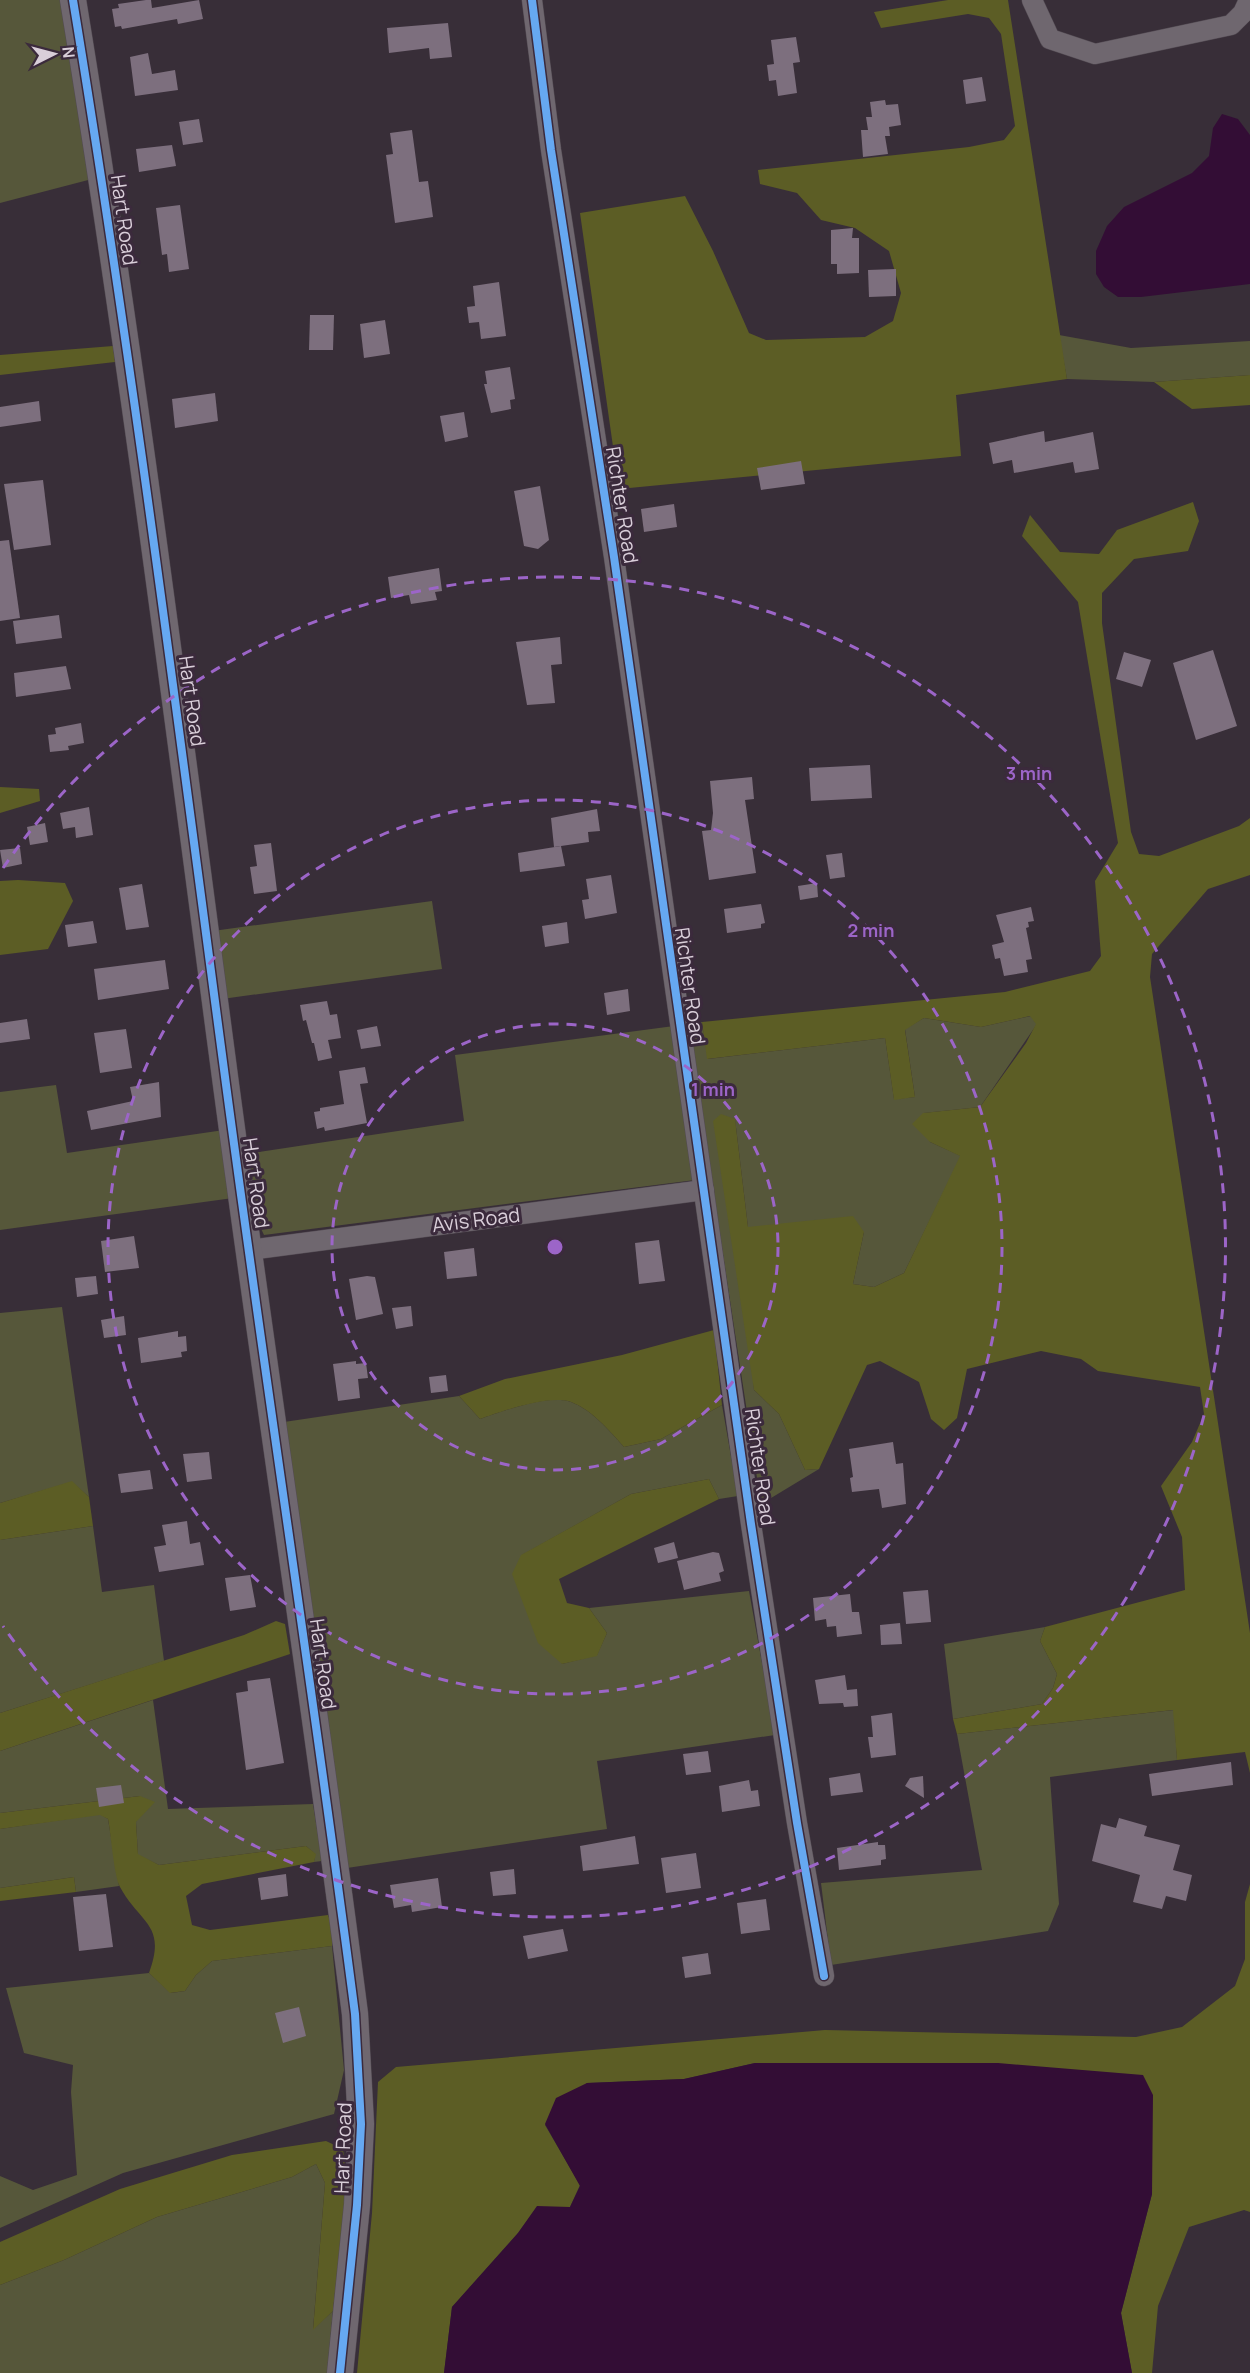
<svg xmlns="http://www.w3.org/2000/svg" width="1250" height="2373" viewBox="0 0 1250 2373" font-family="Manrope,sans-serif">
<style>
.green{fill:#56573a}
.forest{fill:#5c5d25}
.water{fill:#330d35}
.building{fill:#7d6f7e}
.lines{fill:none;stroke-linecap:round;stroke-linejoin:round}
.minor-casing{stroke:#534b53;stroke-width:21}
.tertiary-casing{stroke:#534b53;stroke-width:27}
.minor{stroke:#6f676f;stroke-width:20}
.tertiary{stroke:#6f676f;stroke-width:26}
.cycleway-casing{stroke:#3b2a3c;stroke-width:11}
.cycleway{stroke:#66a8f1;stroke-width:8}
.ring{fill:none;stroke:#9c65c8;stroke-width:3;stroke-dasharray:10 8}
.labels{text-anchor:middle;stroke-width:6;stroke-linejoin:round;paint-order:stroke}
.street-label{font-size:20px;fill:#d9ced9;stroke:#3b2a3c}
.centre{fill:#9c65c8;stroke:#3b2a3c;stroke-width:3}
.ring-label{font-size:18px;text-anchor:middle;font-weight:bold;fill:#9c65c8;stroke:#3b2a3c;stroke-width:6;stroke-linejoin:round;paint-order:stroke}
</style>
<rect width="100%" height="100%" fill="#382e38"/>
<!-- green -->
<g class="green">
<polygon points="0,0 61,0 92,179 0,203"/>
<polygon points="1059,335 1131,348 1250,341 1250,375 1154,382 1067,379"/>
<polygon points="432,901 442,969 222,999 213,931"/>
<polygon points="1031,1016 1037,1024 980,1107 924,1113 930,1142 961,1156 904,1273 874,1287 853,1284 864,1232 748,1227 735,1119 754,1390 779,1414 805,1470 819,1469 761,1504 688,1024 702,1022 708,1059 885,1038 894,1099 915,1097 905,1029 924,1018 981,1027"/>
<polygon points="674,1026 695,1180 264,1235 255,1216 246,1154 464,1121 455,1055"/>
<polygon points="56,1085 67,1153 224,1130 233,1198 0,1230 0,1092"/>
<polygon points="62,1307 89,1497 72,1482 0,1503 0,1313"/>
<path d="M459 1396 480 1419C501 1412 549 1393 571 1402 592 1410 609 1430 624 1447L661 1439 722 1405 738 1496 719 1499 709 1479 631 1494 522 1555 562 1664 597 1655 607 1633 589 1608 749 1591 775 1735 597 1761 607 1829 347 1868 284 1422Z"/>
<polygon points="93,1526 102,1592 154,1585 164,1661 0,1713 0,1540"/>
<polygon points="1045,1627 1040,1641 1057,1674 1053,1688 1042,1704 953,1719 944,1644"/>
<polygon points="153,1700 168,1809 313,1804 322,1861 314,1862 315,1854 306,1846 159,1865 138,1855 136,1822 140,1796 0,1813 0,1751"/>
<polygon points="1174,1710 1177,1760 1050,1777 1059,1904 1048,1931 831,1965 821,1883 982,1870 957,1734"/>
<polygon points="100,1814 108,1819 119,1886 76,1892 74,1877 0,1888 0,1829"/>
<polygon points="332,1946 344,2070 334,2114 123,2173 0,2228 0,2176 33,2190 77,2175 71,2092 73,2065 24,2053 6,1988 149,1973 171,1993 185,1991 196,1975 212,1961"/>
<polygon points="316,2164 325,2183 313,2329 333,2311 327,2373 0,2373 0,2285 64,2260 157,2217 292,2177"/>
</g>
<!-- forest -->
<g class="forest">
<polygon points="948,0 1008,0 1067,379 956,395 961,456 619,489 580,213 685,196 713,251 749,333 766,340 865,337 893,321 901,293 889,251 855,228 821,220 797,193 760,184 758,170 969,147 1004,140 1015,126 1001,34 989,18 968,14 881,28 874,12"/>
<polygon points="113,346 115,362 0,375 0,355"/>
<polygon points="1250,375 1250,405 1192,409 1154,382"/>
<polygon points="1193,502 1199,521 1188,551 1134,559 1102,593 1102,623 1131,832 1139,854 1159,856 1239,826 1250,818 1250,875 1208,889 1152,954 1150,977 1250,1633 1250,1773 1245,1752 1177,1760 1173,1710 957,1734 953,1719 1042,1704 1053,1688 1057,1674 1040,1641 1045,1627 1185,1590 1182,1537 1161,1486 1192,1442 1204,1414 1200,1387 1098,1371 1081,1359 1041,1351 967,1369 957,1418 944,1430 931,1419 919,1382 880,1361 867,1365 819,1469 805,1470 779,1414 754,1390 713,1121 721,1114 735,1119 748,1227 853,1216 864,1232 853,1284 874,1287 904,1273 960,1156 930,1142 912,1124 923,1113 980,1107 1026,1043 1036,1024 1030,1016 981,1027 924,1018 905,1030 915,1097 894,1100 885,1038 707,1059 702,1022 1005,992 1090,971 1101,956 1095,881 1118,843 1078,602 1022,536 1030,515 1060,552 1099,554 1117,530"/>
<polygon points="0,787 39,789 40,801 0,813"/>
<polygon points="18,880 65,883 73,901 48,949 0,955 0,881"/>
<path d="M714 1330 722 1405 661 1439 624 1447C609 1430 592 1410 571 1402 549 1394 501 1412 480 1419L459 1396 505 1379 622 1355Z"/>
<polygon points="709,1479 719,1499 559,1579 567,1603 589,1608 607,1633 597,1656 562,1664 538,1643 512,1574 521,1555 631,1494"/>
<polygon points="72,1481 89,1497 93,1526 0,1540 0,1503"/>
<polygon points="276,1621 285,1624 290,1654 0,1751 0,1713 244,1635"/>
<path d="M140 1796 155 1802 136 1822 138 1854 159 1865 306 1846 316 1854 314 1862 202 1884 186 1896 192 1925 210 1930 328 1915 333 1928 332 1946 212 1961 196 1975 185 1991 170 1993 149 1973C167 1924 140 1924 120 1887 114 1876 111 1834 108 1819L100 1815 0 1829V1813Z"/>
<polygon points="74,1877 76,1892 0,1901 0,1888"/>
<polygon points="1250,1884 1250,2212 1244,2210 1189,2227 1158,2306 1152,2373 1132,2373 1121,2313 1152,2194 998,2063 755,2063 684,2079 587,2083 545,2125 580,2185 570,2207 537,2207 518,2233 452,2307 444,2373 357,2373 372,2213 378,2082 396,2067 825,2030 1136,2037 1182,2027 1235,1986 1245,1959 1245,1902"/>
<polygon points="326,2141 343,2149 347,2182 333,2311 313,2330 325,2183 316,2164 292,2177 157,2217 64,2260 0,2285 0,2242 120,2189 232,2155"/>
</g>
<!-- water -->
<g class="water">
<polygon points="1222,114 1238,119 1250,135 1250,284 1141,297 1118,297 1104,287 1096,274 1096,251 1107,226 1124,207 1192,173 1209,156 1213,128"/>
<polygon points="755,2063 998,2063 1143,2075 1153,2095 1152,2194 1121,2313 1132,2373 444,2373 452,2307 518,2233 537,2206 570,2207 580,2186 545,2124 556,2098 587,2083 684,2079"/>
</g>
<!-- building -->
<g class="building">
<polygon points="146,0 151,0 152,8 199,0 203,19 178,24 177,19 122,29 121,26 115,27 112,9 119,8 118,4"/>
<polygon points="448,23 452,57 430,59 429,48 389,53 387,28"/>
<polygon points="796,37 800,62 793,63 797,93 778,96 776,80 769,81 767,65 774,64 771,40"/>
<polygon points="148,53 152,74 175,70 178,90 135,96 130,57"/>
<polygon points="982,77 986,101 966,104 963,80"/>
<polygon points="885,100 886,105 898,104 901,125 889,127 890,136 885,136 888,154 863,157 861,130 868,130 866,117 872,117 870,102"/>
<polygon points="199,119 203,142 183,145 179,122"/>
<polygon points="412,130 419,182 428,181 433,217 395,223 386,155 393,154 390,133"/>
<polygon points="172,145 176,166 139,172 136,149"/>
<polygon points="180,205 189,269 169,272 167,254 162,255 156,208"/>
<polygon points="853,228 852,238 859,238 859,273 837,274 837,264 831,264 831,230"/>
<polygon points="896,269 896,296 869,297 868,270"/>
<polygon points="499,282 506,336 481,339 479,322 469,323 467,307 475,306 473,286"/>
<polygon points="310,315 334,315 333,350 309,350"/>
<polygon points="385,320 390,354 364,358 360,324"/>
<polygon points="510,367 515,399 510,400 511,409 491,413 484,384 487,384 485,371"/>
<polygon points="215,393 218,421 175,428 172,399"/>
<polygon points="39,401 41,421 0,427 0,407"/>
<polygon points="464,412 468,437 445,442 440,416"/>
<polygon points="1044,431 1045,442 1093,432 1099,469 1075,473 1073,462 1014,473 1012,460 993,464 989,443"/>
<polygon points="801,461 805,484 761,490 757,468"/>
<polygon points="43,480 51,545 14,550 4,484"/>
<polygon points="540,486 549,540 538,549 524,546 514,491"/>
<polygon points="674,504 677,527 644,532 641,509"/>
<polygon points="9,540 20,618 0,621 0,541"/>
<polygon points="439,568 442,591 435,592 437,600 411,604 409,595 391,598 388,577"/>
<polygon points="59,615 62,638 16,644 13,621"/>
<polygon points="560,637 562,664 551,665 555,703 527,705 516,642"/>
<polygon points="1213,650 1237,726 1196,740 1173,663"/>
<polygon points="1124,652 1151,660 1142,687 1116,679"/>
<polygon points="66,666 71,689 16,697 14,673"/>
<polygon points="81,723 84,743 68,746 69,750 50,752 48,735 56,734 55,728"/>
<polygon points="870,765 872,798 811,801 809,768"/>
<polygon points="752,777 754,799 745,800 756,873 709,880 702,831 711,830 713,813 710,781"/>
<polygon points="89,807 93,835 76,838 75,827 63,829 60,813"/>
<polygon points="597,809 600,831 588,832 589,842 554,847 551,818"/>
<polygon points="45,823 48,842 30,845 27,827"/>
<polygon points="271,843 277,891 254,894 250,867 257,866 254,845"/>
<polygon points="561,846 565,866 520,872 518,853"/>
<polygon points="20,848 22,864 3,868 0,850"/>
<polygon points="842,853 845,877 830,879 826,855"/>
<polygon points="611,875 617,913 585,919 582,900 589,899 586,879"/>
<polygon points="817,883 818,897 800,900 798,886"/>
<polygon points="142,884 149,927 126,930 119,888"/>
<polygon points="761,904 765,923 761,924 761,928 727,933 724,909"/>
<polygon points="1031,907 1034,921 1028,922 1029,927 1026,928 1032,959 1026,960 1028,972 1004,976 1000,958 995,959 992,945 1004,942 996,915"/>
<polygon points="93,921 97,943 68,947 65,925"/>
<polygon points="567,922 569,943 545,947 542,926"/>
<polygon points="165,960 169,989 98,1000 94,969"/>
<polygon points="628,989 630,1011 607,1015 604,993"/>
<polygon points="327,1001 330,1015 337,1014 341,1038 328,1040 332,1058 318,1061 314,1043 312,1043 306,1020 303,1021 300,1005"/>
<polygon points="27,1019 30,1039 0,1043 0,1023"/>
<polygon points="377,1026 381,1046 361,1049 357,1030"/>
<polygon points="126,1029 132,1068 100,1073 94,1033"/>
<polygon points="365,1067 368,1083 360,1084 367,1123 325,1131 324,1127 317,1129 314,1112 320,1111 320,1108 344,1104 339,1071"/>
<polygon points="159,1082 161,1117 91,1130 87,1111 133,1101 130,1087"/>
<polygon points="134,1236 139,1268 105,1272 101,1241"/>
<polygon points="659,1240 665,1281 639,1284 635,1243"/>
<polygon points="474,1248 477,1276 447,1279 444,1252"/>
<polygon points="96,1276 98,1294 77,1297 75,1278"/>
<polygon points="367,1276 375,1277 383,1314 356,1320 349,1279"/>
<polygon points="411,1306 413,1326 396,1329 392,1308"/>
<polygon points="124,1316 126,1335 104,1338 101,1320"/>
<polygon points="178,1331 178,1337 186,1336 187,1351 181,1352 182,1357 141,1363 138,1338"/>
<polygon points="356,1361 356,1364 366,1363 368,1378 358,1379 360,1398 338,1401 333,1364"/>
<polygon points="446,1375 448,1391 431,1393 429,1377"/>
<polygon points="893,1442 896,1464 903,1463 906,1504 882,1508 879,1489 852,1492 850,1478 853,1477 849,1449"/>
<polygon points="209,1452 212,1479 187,1482 183,1454"/>
<polygon points="150,1470 153,1489 121,1493 118,1474"/>
<polygon points="187,1521 190,1544 200,1542 204,1565 159,1572 154,1547 166,1545 162,1525"/>
<polygon points="674,1542 678,1558 658,1563 654,1548"/>
<polygon points="713,1552 719,1553 724,1571 719,1573 721,1581 684,1590 677,1561"/>
<polygon points="250,1575 256,1607 230,1611 225,1578"/>
<polygon points="928,1590 931,1622 906,1624 903,1592"/>
<polygon points="850,1594 852,1612 859,1612 862,1634 837,1637 836,1626 827,1627 826,1619 815,1621 813,1598"/>
<polygon points="900,1623 902,1644 881,1645 880,1625"/>
<polygon points="845,1675 847,1690 857,1689 858,1706 844,1707 843,1703 819,1704 815,1680"/>
<polygon points="270,1678 284,1763 246,1770 236,1693 248,1691 247,1681"/>
<polygon points="892,1713 896,1755 871,1758 868,1737 873,1737 871,1716"/>
<polygon points="708,1751 711,1772 686,1775 683,1754"/>
<polygon points="1231,1762 1233,1785 1152,1796 1149,1774"/>
<polygon points="860,1773 863,1792 831,1796 829,1778"/>
<polygon points="923,1776 924,1798 905,1786 910,1778"/>
<polygon points="749,1780 751,1791 758,1790 760,1806 722,1812 719,1786"/>
<polygon points="121,1785 124,1803 99,1807 96,1788"/>
<polygon points="1119,1818 1147,1826 1144,1836 1180,1845 1173,1870 1192,1875 1186,1901 1166,1896 1162,1909 1133,1902 1140,1875 1092,1861 1101,1824 1116,1828"/>
<polygon points="635,1836 639,1864 583,1871 580,1846"/>
<polygon points="878,1842 878,1845 885,1845 886,1859 881,1860 881,1865 839,1870 837,1848"/>
<polygon points="696,1853 701,1888 666,1893 661,1858"/>
<polygon points="514,1869 516,1894 493,1896 490,1872"/>
<polygon points="286,1874 288,1896 261,1900 258,1878"/>
<polygon points="438,1878 442,1907 412,1912 411,1905 394,1908 390,1885"/>
<polygon points="106,1894 113,1947 79,1951 73,1897"/>
<polygon points="766,1899 770,1930 741,1934 737,1903"/>
<polygon points="563,1929 568,1951 528,1959 523,1936"/>
<polygon points="708,1953 711,1974 685,1978 682,1957"/>
<polygon points="299,2007 306,2036 283,2043 275,2013"/>
</g>
<g class="lines">
<!-- minor casing -->
<g class="minor-casing">
<g id="minor">
<polyline points="532,0 551,150 614,557 751,1524 797,1823 824,1976"/>
<polyline points="1032,0 1050,39 1095,54 1231,25 1243,13 1249,0"/>
<polyline points="249,1250 704,1190"/>
</g>
</g>
<!-- tertiary casing -->
<g class="tertiary-casing">
<path id="tertiary" d="M73 0C131 353 176 708 223 1062 265 1380 314 1696 355 2014L361 2124 357 2205 340 2373"/>
</g>
<!-- minor -->
<use href="#minor" class="minor"/>
<!-- tertiary -->
<use href="#tertiary" class="tertiary"/>
<!-- cycleway casing -->
<g class="cycleway-casing">
<g id="cycleway">
<path d="M73 0C131 353 176 708 223 1062 265 1380 314 1696 355 2014L361 2124 357 2205 340 2373"/>
<polyline points="532,0 551,150 614,557 751,1524 797,1823 824,1976"/>
</g>
</g>
<!-- cycleway -->
<use href="#cycleway" class="cycleway"/>
</g>
<!-- distance rings -->
<g class="ring">
<circle cx="555" cy="1247" r="223"/>
<circle cx="555" cy="1247" r="447"/>
<path d="M3 868A670 670 0 1 1 3 1626"/>
</g>
<g class="labels">
<!-- street labels -->
<g class="street-label">
<text transform="translate(124 220) rotate(82)" y="7">Hart Road</text>
<text transform="translate(622 505) rotate(81)" y="7">Richter Road</text>
<text transform="translate(192 701) rotate(82)" y="7">Hart Road</text>
<text transform="translate(690 986) rotate(82)" y="7">Richter Road</text>
<text transform="translate(256 1183) rotate(82)" y="7">Hart Road</text>
<text transform="translate(476 1220) rotate(-7)" y="7">Avis Road</text>
<text transform="translate(760 1467) rotate(82)" y="7">Richter Road</text>
<text transform="translate(323 1664) rotate(82)" y="7">Hart Road</text>
<text transform="translate(343 2148) rotate(-88)" y="7">Hart Road</text>
</g>
</g>
<circle cx="555" cy="1247" r="9" class="centre"/>
<g class="ring-label">
<text x="1029" y="780">3 min</text>
<text x="871" y="937">2 min</text>
<text x="713" y="1096">1 min</text>
</g>
<!-- north arrow -->
<g transform="translate(54 54) rotate(84)" stroke="#3b2a3c" stroke-width="4.5" paint-order="stroke">
<path d="M0-4.5L10 22L0 15L-10 22Z" fill="#d9ced9"/>
<text y="-9" font-size="16" font-weight="bold" text-anchor="middle" fill="#d9ced9">N</text>
</g>
</svg>
